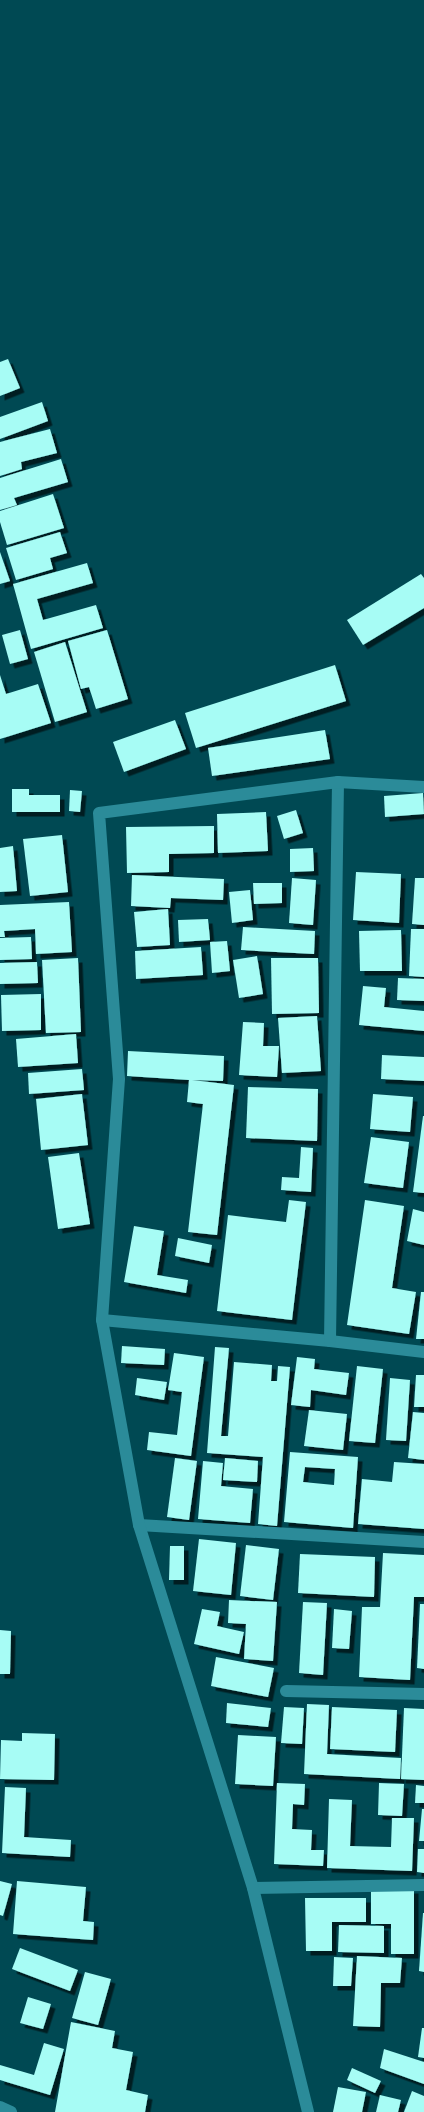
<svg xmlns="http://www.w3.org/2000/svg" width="424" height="2112" viewBox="0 0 424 2112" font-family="Roboto,sans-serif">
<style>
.building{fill:#a7fcf5;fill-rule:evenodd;filter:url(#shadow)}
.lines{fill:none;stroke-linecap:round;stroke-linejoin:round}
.minor{stroke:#2b8b99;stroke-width:12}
</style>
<defs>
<filter id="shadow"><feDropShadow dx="4.5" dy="4.5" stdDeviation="0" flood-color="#0009"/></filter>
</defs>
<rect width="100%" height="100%" fill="#004953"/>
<!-- building -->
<g class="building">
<polygon points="8,359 20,388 0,396 0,362"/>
<polygon points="42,402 48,421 0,439 0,417"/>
<polygon points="50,429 57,453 21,462 22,469 0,476 0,442"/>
<polygon points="61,459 68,482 14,498 17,505 0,510 0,478"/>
<polygon points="53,494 64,528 7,545 0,522 0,511"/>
<polygon points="60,532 67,553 50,558 53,569 16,580 6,548"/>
<polygon points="0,552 10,581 0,584"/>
<polygon points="87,563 93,583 37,599 43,620 96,605 103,628 31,649 13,584"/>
<polygon points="421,574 424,578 424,608 363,645 347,620"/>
<polygon points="20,630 28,659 10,664 2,635"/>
<polygon points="107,630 128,699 96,709 89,687 81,689 68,641"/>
<polygon points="65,642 87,712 55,722 34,652"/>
<polygon points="335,665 346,701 196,748 185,713"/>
<polygon points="0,675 6,694 38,684 51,723 0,739"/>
<polygon points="175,720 186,749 124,772 113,742"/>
<polygon points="325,730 330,759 212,776 208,748"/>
<polygon points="12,789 29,789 29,795 60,795 60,812 12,812"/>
<polygon points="70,790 82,791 80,812 69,811"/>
<polygon points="423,793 424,814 385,817 384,796"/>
<polygon points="296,810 303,833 284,839 277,816"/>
<polygon points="266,812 268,851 218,853 217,814"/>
<polygon points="214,826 214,853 169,854 169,872 127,873 126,827"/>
<polygon points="62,835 68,892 30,896 23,839"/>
<polygon points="13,846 17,891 0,892 0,848"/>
<polygon points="313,848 314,871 290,872 290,849"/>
<polygon points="356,872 401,874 399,923 353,920"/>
<polygon points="132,875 224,879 223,900 171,898 170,908 131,906"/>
<polygon points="292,878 316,880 313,925 289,923"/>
<polygon points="415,878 424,878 424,925 412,924"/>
<polygon points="253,883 282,883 282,903 254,904"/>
<polygon points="250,890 253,920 232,923 229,892"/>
<polygon points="69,902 72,952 36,954 35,929 4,931 5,937 0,937 0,905"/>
<polygon points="168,909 170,945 137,947 134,912"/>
<polygon points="208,919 210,940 179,942 178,920"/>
<polygon points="243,927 315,931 314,954 241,950"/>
<polygon points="411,929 424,929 424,977 409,976"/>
<polygon points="401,930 402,971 360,971 359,931"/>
<polygon points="31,937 32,959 0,960 0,938"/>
<polygon points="227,941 230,971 212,973 210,942"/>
<polygon points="201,947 203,975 136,979 135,951"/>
<polygon points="257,956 263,994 239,998 233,960"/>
<polygon points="78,958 81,1032 46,1033 42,960"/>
<polygon points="271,958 318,958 319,1013 272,1014"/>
<polygon points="37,962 38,983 0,984 0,963"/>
<polygon points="398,978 424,979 424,1001 397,1000"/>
<polygon points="363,986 386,988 384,1007 424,1011 424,1031 359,1025"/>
<polygon points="41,994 41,1030 2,1031 1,995"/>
<polygon points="317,1016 321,1071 282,1073 278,1018"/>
<polygon points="243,1022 264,1023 263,1046 279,1046 277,1077 239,1075"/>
<polygon points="76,1034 78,1063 18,1067 16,1039"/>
<polygon points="128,1051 224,1056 223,1081 192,1080 234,1085 217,1235 188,1232 203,1104 187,1102 189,1080 127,1076"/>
<polygon points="382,1055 424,1057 424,1081 381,1079"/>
<polygon points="82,1069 84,1090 29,1094 28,1073"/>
<polygon points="248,1087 318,1089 317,1141 246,1138"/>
<polygon points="82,1094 88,1145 41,1150 36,1099"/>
<polygon points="373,1094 413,1097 410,1132 370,1129"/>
<polygon points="423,1116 424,1116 424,1193 413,1192"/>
<polygon points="371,1137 409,1142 403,1188 364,1183"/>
<polygon points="301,1147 313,1148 311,1192 281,1190 282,1177 299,1178"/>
<polygon points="79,1153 90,1224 58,1229 48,1157"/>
<polygon points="289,1200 306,1202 292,1320 217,1311 228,1215 286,1222"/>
<polygon points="365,1200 404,1206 392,1288 416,1292 409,1334 347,1325"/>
<polygon points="413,1209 424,1212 424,1245 407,1241"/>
<polygon points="134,1226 164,1231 157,1275 188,1280 186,1293 124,1282"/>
<polygon points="178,1238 212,1245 209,1263 175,1256"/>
<polygon points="421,1292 424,1292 424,1339 416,1339"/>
<polygon points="122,1346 165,1349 164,1365 121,1363"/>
<polygon points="215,1347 229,1348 221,1436 228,1436 234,1362 272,1365 271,1381 277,1381 278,1366 290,1367 277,1526 258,1524 263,1457 207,1453"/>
<polygon points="174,1353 204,1357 191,1456 147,1450 149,1432 177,1435 182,1392 168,1390"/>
<polygon points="297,1357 315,1359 314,1369 349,1373 346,1395 311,1390 310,1407 291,1405"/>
<polygon points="357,1366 383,1369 375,1443 349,1441"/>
<polygon points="416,1375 424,1375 424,1407 414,1407"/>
<polygon points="137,1378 167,1382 164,1400 135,1395"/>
<polygon points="390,1378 410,1380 406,1441 386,1440"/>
<polygon points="309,1410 347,1414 343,1450 304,1446"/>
<polygon points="413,1412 424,1413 424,1460 408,1458"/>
<path d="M290 1452 358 1457 353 1528 284 1522ZM305 1467 335 1469 334 1485 303 1482Z"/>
<polygon points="175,1458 197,1461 189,1520 167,1517"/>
<polygon points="225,1458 258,1461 257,1482 223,1480"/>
<polygon points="203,1461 223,1463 221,1486 253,1489 250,1523 198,1519"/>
<polygon points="394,1462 424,1464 424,1529 358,1524 362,1479 392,1482"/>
<polygon points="199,1539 236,1543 231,1595 193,1591"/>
<polygon points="246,1545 279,1549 273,1600 240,1596"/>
<polygon points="170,1546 184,1546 184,1580 169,1580"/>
<polygon points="383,1553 424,1555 424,1597 414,1597 410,1680 359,1677 362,1607 380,1607"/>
<polygon points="300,1554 375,1557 374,1597 298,1593"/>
<polygon points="229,1600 277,1602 273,1661 244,1659 246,1624 228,1623"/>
<polygon points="303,1602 327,1603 323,1675 299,1673"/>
<polygon points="420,1604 424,1604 424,1669 417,1668"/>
<polygon points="202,1609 220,1612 217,1626 244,1632 239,1654 194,1644"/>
<polygon points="334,1609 352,1611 349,1649 332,1648"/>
<polygon points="0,1630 11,1631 10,1674 0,1674"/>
<polygon points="216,1657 274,1668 268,1697 211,1686"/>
<polygon points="227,1703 271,1708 268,1727 226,1723"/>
<polygon points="307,1704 329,1705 327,1754 401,1758 400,1779 304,1774"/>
<polygon points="284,1707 304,1708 302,1744 281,1743"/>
<polygon points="332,1707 397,1710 395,1752 330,1749"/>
<polygon points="404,1708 424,1709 424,1780 401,1779"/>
<polygon points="22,1733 55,1734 54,1780 0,1779 1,1740 22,1741"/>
<polygon points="238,1735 276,1737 273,1786 235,1784"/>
<polygon points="277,1783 305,1784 304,1805 293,1804 292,1829 312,1830 311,1850 324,1850 323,1866 274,1864"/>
<polygon points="379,1783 404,1784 402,1816 378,1815"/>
<polygon points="416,1785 424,1786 424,1803 415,1803"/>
<polygon points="5,1787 26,1788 24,1837 71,1840 70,1857 2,1853"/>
<polygon points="329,1799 352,1800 350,1846 391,1847 392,1818 414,1818 412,1871 327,1868"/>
<polygon points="422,1809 424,1809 424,1841 419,1841"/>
<polygon points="418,1849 424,1849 424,1873 417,1872"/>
<polygon points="0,1881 12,1884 3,1916 0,1915"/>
<polygon points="17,1881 86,1887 83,1921 94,1922 93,1940 13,1934"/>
<polygon points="414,1889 414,1954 391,1954 391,1924 371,1924 371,1890"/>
<polygon points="305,1898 366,1898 366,1922 332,1922 332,1951 306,1951"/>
<polygon points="423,1913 424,1913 424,1972 419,1971"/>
<polygon points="339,1925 384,1926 384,1953 338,1952"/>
<polygon points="20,1948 78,1970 70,1991 12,1969"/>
<polygon points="357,1956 402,1958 400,1983 381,1983 380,2027 353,2026"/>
<polygon points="334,1957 353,1958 351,1986 333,1986"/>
<polygon points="85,1972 111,1979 98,2025 72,2018"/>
<polygon points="28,1997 51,2004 43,2029 20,2023"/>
<polygon points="71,2022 115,2031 112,2048 133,2052 126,2090 148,2095 145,2112 55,2112"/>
<polygon points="422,2028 424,2028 424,2058 418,2057"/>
<polygon points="44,2043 64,2049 50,2095 0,2080 0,2065 34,2075"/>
<polygon points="384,2049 424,2062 424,2084 380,2068"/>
<polygon points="352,2068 381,2081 375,2093 347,2080"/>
<polygon points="338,2087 366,2092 362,2112 333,2112"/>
<polygon points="412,2091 424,2096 424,2112 404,2112"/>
<polygon points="380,2095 401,2100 398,2112 376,2112"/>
</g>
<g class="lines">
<!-- minor -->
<g class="minor">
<polyline points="102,1320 330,1341 424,1352"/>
<polyline points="330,1341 338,782"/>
<polyline points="139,1525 424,1542"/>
<polyline points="286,1691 424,1694"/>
<polyline points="253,1888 424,1885"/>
<polyline points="0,2107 11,2112"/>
<polyline points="308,2112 253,1888 139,1525 102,1320 119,1079 99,813 338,782 424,787"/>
</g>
</g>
</svg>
